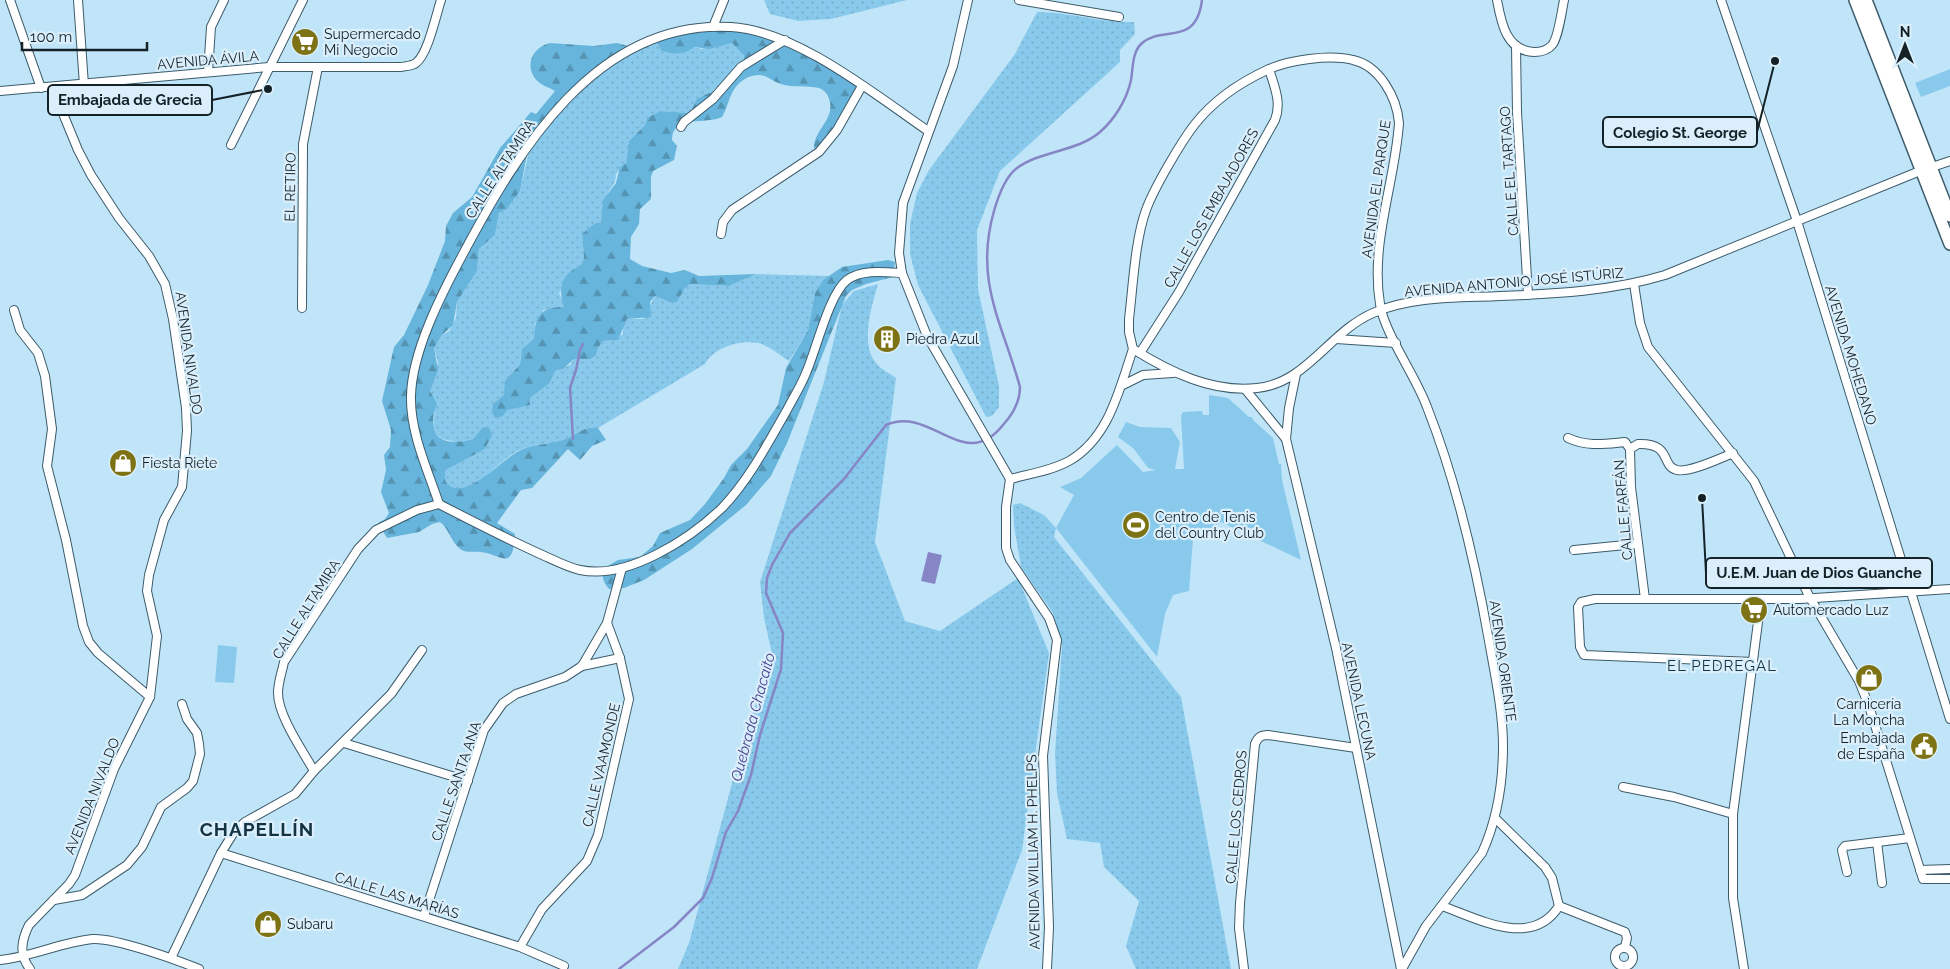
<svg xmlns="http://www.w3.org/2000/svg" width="1950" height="969" viewBox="0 0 1950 969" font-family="Raleway,sans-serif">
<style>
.grass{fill:url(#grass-dots)}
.forest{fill:url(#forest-firs)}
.park{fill:#89caec}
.water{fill:#8686c6}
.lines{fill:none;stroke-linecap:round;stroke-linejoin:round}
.stream{stroke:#8686c6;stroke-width:2.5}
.street-casing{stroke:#3c5b6b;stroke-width:10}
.secondary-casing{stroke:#3c5b6b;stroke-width:14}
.street{stroke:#fff;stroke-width:8}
.secondary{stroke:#fff;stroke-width:11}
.labels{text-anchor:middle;stroke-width:4.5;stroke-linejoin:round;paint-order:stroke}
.poi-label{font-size:14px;fill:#142228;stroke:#daeffb;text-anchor:start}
.street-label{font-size:14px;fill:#142228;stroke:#daeffb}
.neighbourhood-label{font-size:15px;letter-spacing:1px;fill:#153443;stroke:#daeffb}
.water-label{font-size:15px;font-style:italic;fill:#484290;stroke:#daeffb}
.district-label{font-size:19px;font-weight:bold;letter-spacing:1px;fill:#153443;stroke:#daeffb}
.leader{fill:none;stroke:#142228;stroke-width:2}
.callout-dot{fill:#142228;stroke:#daeffb;stroke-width:2}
.callout{fill:#daeffb;stroke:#142228;stroke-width:2}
.callout-label{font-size:15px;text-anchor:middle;font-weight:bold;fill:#142228}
</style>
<defs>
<pattern id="grass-dots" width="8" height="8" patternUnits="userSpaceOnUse" patternTransform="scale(1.25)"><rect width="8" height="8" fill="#89caec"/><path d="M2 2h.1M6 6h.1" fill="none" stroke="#75adca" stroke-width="1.8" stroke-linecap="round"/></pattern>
<pattern id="forest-firs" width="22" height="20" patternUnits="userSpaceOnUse" patternTransform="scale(1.25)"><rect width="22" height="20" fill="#67b5dc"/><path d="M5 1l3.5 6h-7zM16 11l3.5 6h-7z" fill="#5493b2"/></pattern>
</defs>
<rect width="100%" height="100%" fill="#c1e5f8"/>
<!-- grass -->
<g class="grass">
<polygon points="764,0 907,0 831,19 798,21 770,14"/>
<path d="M1037 12C1070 12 1101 23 1134 22L1135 34 1120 50V62L1000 171 977 230 978 289 999 386V407L992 416 986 417 918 285 910 254V224L917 193 929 170 1015 54Z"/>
<path d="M655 38 702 49 732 43 744 56C741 83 700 90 690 113L660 111 647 118 645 125 629 141 626 163 616 174C616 186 609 188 606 197 604 205 603 214 601 222L582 234 584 257 582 264 575 268 559 293 565 307 543 310 535 324 534 340C525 345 520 353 520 364 504 379 503 389 507 410L530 398 549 384 556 370 570 365 574 359 596 355 598 348 603 341H611L623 334V326L627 319H643L655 296 669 302 690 284 729 286 756 274 830 276 823 280 815 293 808 330 789 361C781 356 768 345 758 343 739 340 715 347 705 364L598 428C583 425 578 434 566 439 552 445 535 444 520 450 498 459 473 499 447 485L444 477 446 470 485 449 491 435 489 429 483 427 473 439 457 442 442 439 436 434 433 427 435 408 430 391 431 384 435 377 438 362 434 348 442 335 449 331 456 318 457 302 477 271 479 249 495 235 499 213 507 209 520 191 532 138 590 77Z"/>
<path d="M878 284C872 305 859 345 877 364 882 370 891 374 896 378L875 542 905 621 940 631 1018 578 1049 653 1022 850 977 969H678L689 943 742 746 772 654 764 618 760 582 824 382 842 305 854 291Z"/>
<polygon points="1020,503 1044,515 1056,528 1054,537 1181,697 1231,969 1136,969 1126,946 1139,901 1104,867 1100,843 1067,839 1057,793 1055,754 1062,645 1053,613 1021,567 1014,526 1013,505"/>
</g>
<!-- forest -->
<g class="forest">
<path d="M731 27 785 40 862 86 819 152 814 148C814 129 836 119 829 99 828 94 824 90 819 88 807 85 793 88 781 84 773 82 768 76 760 75 755 75 749 76 745 79 729 88 730 104 722 117 706 125 672 114 672 140L677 146 674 160 653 171 651 177V199L640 209 639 224 631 237 630 259 642 266 671 273 685 270 699 276 756 274 729 286 690 284 684 289 677 302H669L655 296 650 302 651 317 627 319 618 340 603 341 598 348 596 355 590 359H574L563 369 556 370 549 384 530 398V405L507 410 503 416 495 418 492 412 493 404 504 395 505 381 520 364 522 349 534 339C535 316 540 307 564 307 557 287 562 274 582 264L584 257 582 234 594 224 601 222 603 200 616 183 620 167 626 163 629 141 645 125 647 118 660 111 690 113 697 99 717 89 743 63 744 56 732 43 709 49 694 47C685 55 671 55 661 50L655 38 680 29Z"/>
<path d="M550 43 594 46 617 43 632 47 560 104 527 154 520 191 507 209 499 213 495 235 479 249 477 271 457 302 453 325 442 335 434 348 438 370 430 391 437 404C434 410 433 417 433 424 435 446 458 443 473 439L483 427 489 428 492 435 485 449 446 470C444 476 444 482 450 486 470 497 502 459 519 451 532 444 549 445 563 440 576 436 583 425 598 428L606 440 592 446 580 460 568 449 532 488 521 490 497 523 515 534C513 574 500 553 480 552 471 551 465 554 458 547 450 539 449 529 440 522L432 524 419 532 387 538 378 523 385 519 389 513 381 492 386 470 384 455 390 447 391 430 382 401 394 347 404 335 428 285 445 241 446 226 453 213 472 197 500 148 531 112 536 114 555 91C548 87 538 84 534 77 525 62 534 47 550 43Z"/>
<path d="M888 260 895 262 893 277 866 284 852 290 846 296 787 443 771 476 746 505 692 549 644 580 624 588 609 589C603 582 600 575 606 567L618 560 640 557 653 546 660 533 690 520 705 504 724 478 731 465 747 449 778 405 786 368 808 330 815 293 823 280 842 267Z"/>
</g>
<!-- park -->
<g class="park">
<polygon points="1950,69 1950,86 1921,97 1915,83"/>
<polygon points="1209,395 1228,398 1249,417 1252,417 1253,420 1273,438 1279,464 1281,464 1282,480 1301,560 1221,522 1193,539 1189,591 1173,595 1165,614 1157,657 1056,528 1074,495 1060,487 1081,478 1117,445 1143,472 1156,470 1148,468 1134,449 1118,437 1126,422 1140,427 1171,428 1180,442 1175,469 1184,469 1181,416 1183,412 1202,411 1203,415 1209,415"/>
<polygon points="218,645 237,647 234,683 215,682"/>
</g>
<!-- water -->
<polygon class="water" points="928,552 942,555 935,584 921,581"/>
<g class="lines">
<!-- stream -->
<g class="stream">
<polyline points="573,439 570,388 576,370 580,350 583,344"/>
<path d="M619 969 674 927 703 898 712 878 726 832 738 811 751 775 760 735 781 669 783 633 766 593 767 578 772 565 790 533 844 479 886 425C931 405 964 474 1003 425 1013 414 1020 402 1020 387 1002 322 974 281 994 211 998 197 1005 177 1017 168 1042 150 1077 152 1100 132 1115 119 1127 99 1131 80 1133 69 1132 53 1141 44 1162 24 1196 48 1202 0"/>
</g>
<!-- street casing -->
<g class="street-casing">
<g id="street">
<polyline points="10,0 41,88"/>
<polyline points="78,0 84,85"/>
<polyline points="968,0 953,66 903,203 899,253 902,273 927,336 1010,479"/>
<polyline points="1019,0 1119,17"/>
<path d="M1497 0C1501 22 1506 51 1534 52 1540 52 1548 50 1552 45 1558 39 1562 10 1564 0"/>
<polyline points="1721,0 1797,221 1950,719"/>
<polyline points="713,27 724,0"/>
<polyline points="1516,46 1517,112 1528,295"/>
<polyline points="208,72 211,27 224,0"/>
<path d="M0 91 269 67H401C406 66 412 66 416 63 428 54 436 15 441 0"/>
<polyline points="681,127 684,122 713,99 741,67 785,40"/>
<polyline points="231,145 303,0"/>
<polyline points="721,234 723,222 732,210 819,152 837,130 862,86"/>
<polyline points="1634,284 1640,323 1648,347 1754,481 1809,596 1859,681 1869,706 1923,879 1950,879"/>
<polyline points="302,308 303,144 318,67"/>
<polyline points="14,310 20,330 38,353 45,376 52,429 47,466 66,540 83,626 89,642 98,653 150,697"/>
<polyline points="1336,339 1396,343"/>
<path d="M1133 349 1129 332V319C1133 286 1135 240 1146 210 1154 188 1181 142 1195 124 1214 100 1239 83 1267 70 1288 60 1330 54 1353 60 1380 66 1397 98 1399 123 1395 183 1370 243 1380 304 1384 333 1416 376 1427 407 1457 483 1475 561 1489 641 1495 675 1503 712 1503 746 1503 783 1497 820 1482 853L1426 926 1402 969"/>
<path d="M1133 349C1170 372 1212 393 1257 388 1307 383 1329 332 1373 313 1412 296 1458 298 1500 296 1555 294 1612 291 1665 275L1920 171 1950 161"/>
<path d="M1140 353 1179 292 1275 120C1282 102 1274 86 1269 69"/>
<polyline points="1296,374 1289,408 1286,439 1336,648 1401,969"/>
<polyline points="1121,386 1143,375 1173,373"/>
<polyline points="1245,389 1286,439"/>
<path d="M1568 438C1588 447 1604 444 1625 442L1630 449"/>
<polyline points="1010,479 1006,507 1006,548 1010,560 1049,618 1057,640 1043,756 1049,927 1047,969"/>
<path d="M1010 479C1029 474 1051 471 1069 461 1109 438 1119 390 1133 349"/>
<path d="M439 504C428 470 410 433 411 396 412 351 442 293 463 254 518 151 596 19 731 27 797 31 874 94 928 131"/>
<polyline points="1574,550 1636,544"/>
<path d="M1645 599 1631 487 1630 449 1638 444C1673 443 1660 466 1677 470 1689 473 1721 458 1733 453"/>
<polyline points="1753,662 1584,655 1580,647 1578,607 1581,602 1595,599 1800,599 1950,589"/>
<polyline points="582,666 620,658"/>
<polyline points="344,743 468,781"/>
<path d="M314 771C303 751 278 716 278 693 278 682 282 672 284 662L358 549 376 530 417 510 439 504C472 521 505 538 538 553 552 559 566 567 580 570 627 580 690 539 722 508 749 480 768 443 787 410 793 398 801 386 806 373 816 351 829 294 847 280 862 269 885 272 902 273"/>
<polyline points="1623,787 1674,797 1733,814"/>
<polyline points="1877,842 1882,883"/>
<polyline points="221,853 520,947 564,966"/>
<polyline points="1920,870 1950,869"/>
<polyline points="1847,872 1842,850 1845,846 1910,838"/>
<polyline points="54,900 82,895 127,865 142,847 161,807 187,788 193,781 200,754 199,744 197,733 187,719 182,704"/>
<path d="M1442 906C1479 919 1532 949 1559 906L1552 878 1545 867 1495 818"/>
<polyline points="1559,906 1625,932 1627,938 1625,947"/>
<polyline points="424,916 484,730 503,703 516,694 565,677 582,666 607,623"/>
<polyline points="520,947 542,909 587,861 598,835 629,699 620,658 607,623 622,568"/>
<circle cx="1624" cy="957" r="9"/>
<polyline points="171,958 221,853 234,832 245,822 295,794 314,771 391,694 422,650"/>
<path d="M0 960C32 957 61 942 93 939 116 938 177 960 199 969"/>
<path d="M30 969C19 955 21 941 29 925L69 884 75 875 114 769 150 697 157 636 147 591 149 575 164 520 182 487 187 431 186 408 173 319 165 284 149 256 119 218 91 175 78 150 52 87"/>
<path d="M1244 969 1239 928 1240 903 1255 744C1258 737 1261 735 1268 735L1356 748"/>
<polyline points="1744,969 1733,898 1733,814 1761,599"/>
</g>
</g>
<!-- secondary casing -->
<g class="secondary-casing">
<g id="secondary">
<polyline points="1855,0 1950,244"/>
<polyline points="1866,0 1950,216"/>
</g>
</g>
<!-- street -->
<use href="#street" class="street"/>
<!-- secondary -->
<use href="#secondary" class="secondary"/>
</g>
<!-- icons -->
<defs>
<g id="supermarket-disc" transform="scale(1.4375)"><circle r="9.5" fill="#7d7315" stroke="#daeffb"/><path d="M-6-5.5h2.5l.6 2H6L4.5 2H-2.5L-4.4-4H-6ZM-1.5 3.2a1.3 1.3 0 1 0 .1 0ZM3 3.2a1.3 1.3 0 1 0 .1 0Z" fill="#fff"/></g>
<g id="building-disc" transform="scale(1.4375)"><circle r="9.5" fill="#7d7315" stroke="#daeffb"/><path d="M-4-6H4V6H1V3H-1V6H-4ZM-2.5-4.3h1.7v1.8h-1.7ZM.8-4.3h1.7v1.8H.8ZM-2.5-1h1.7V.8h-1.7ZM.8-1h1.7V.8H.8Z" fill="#fff"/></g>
<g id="shop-disc" transform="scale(1.4375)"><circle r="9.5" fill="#7d7315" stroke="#daeffb"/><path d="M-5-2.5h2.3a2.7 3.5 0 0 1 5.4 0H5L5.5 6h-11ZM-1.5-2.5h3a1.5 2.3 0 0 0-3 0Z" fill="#fff"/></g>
<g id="stadium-disc" transform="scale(1.4375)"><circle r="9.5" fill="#7d7315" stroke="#daeffb"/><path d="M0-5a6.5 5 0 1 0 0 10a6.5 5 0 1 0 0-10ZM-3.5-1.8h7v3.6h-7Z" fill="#fff"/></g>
<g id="civic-disc" transform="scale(1.4375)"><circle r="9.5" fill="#7d7315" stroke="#daeffb"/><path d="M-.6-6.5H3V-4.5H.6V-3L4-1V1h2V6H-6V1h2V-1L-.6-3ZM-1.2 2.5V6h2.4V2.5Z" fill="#fff"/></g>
</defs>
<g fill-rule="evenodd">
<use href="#supermarket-disc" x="305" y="42"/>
<use href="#building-disc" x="887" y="339"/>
<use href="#shop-disc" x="123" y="463"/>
<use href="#stadium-disc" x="1136" y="525"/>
<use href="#supermarket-disc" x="1754" y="610"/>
<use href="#shop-disc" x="1869" y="678"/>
<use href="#civic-disc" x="1924" y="746"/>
<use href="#shop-disc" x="268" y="924"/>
</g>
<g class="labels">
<!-- poi labels -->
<g class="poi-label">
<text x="324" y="39">Supermercado<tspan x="324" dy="16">Mi Negocio</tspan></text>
<text x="906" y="344">Piedra Azul</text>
<text x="142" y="468">Fiesta Riete</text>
<text x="1155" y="522">Centro de Tenis<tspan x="1155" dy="16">del Country Club</tspan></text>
<text x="1773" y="615">Automercado Luz</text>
<text x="1869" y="709" text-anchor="middle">Carnicería<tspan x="1869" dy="16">La Moncha</tspan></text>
<text x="1905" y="743" text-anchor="end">Embajada<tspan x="1905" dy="16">de España</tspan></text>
<text x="287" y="929">Subaru</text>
</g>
<!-- street labels -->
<g class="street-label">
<text transform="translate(208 60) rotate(-5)" y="5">AVENIDA ÁVILA</text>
<text transform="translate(500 169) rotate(-57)" y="5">CALLE ALTAMIRA</text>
<text transform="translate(1509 171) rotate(-94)" y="5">CALLE EL TARTAGO</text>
<text transform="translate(290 187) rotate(-89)" y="5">EL RETIRO</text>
<text transform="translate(1376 189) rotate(-82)" y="5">AVENIDA EL PARQUE</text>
<text transform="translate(1211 208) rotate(-61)" y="5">CALLE LOS EMBAJADORES</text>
<text transform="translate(1514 282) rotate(-5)" y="5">AVENIDA ANTONIO JOSÉ ISTÚRIZ</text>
<text transform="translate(189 353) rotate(82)" y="5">AVENIDA NIVALDO</text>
<text transform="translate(1851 355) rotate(73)" y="5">AVENIDA MOHEDANO</text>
<text transform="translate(1623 510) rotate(-95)" y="5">CALLE FARFÁN</text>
<text transform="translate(306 609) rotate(-58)" y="5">CALLE ALTAMIRA</text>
<text transform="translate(1503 661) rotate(82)" y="5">AVENIDA ORIENTE</text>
<text transform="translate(1359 701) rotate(78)" y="5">AVENIDA LECUNA</text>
<text transform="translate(601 765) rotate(-77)" y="5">CALLE VAAMONDE</text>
<text transform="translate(456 781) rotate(-71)" y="5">CALLE SANTA ANA</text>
<text transform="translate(92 796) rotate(-68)" y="5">AVENIDA NIVALDO</text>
<text transform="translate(1236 817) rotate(-85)" y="5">CALLE LOS CEDROS</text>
<text transform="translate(1033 852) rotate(-91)" y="5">AVENIDA WILLIAM H. PHELPS</text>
<text transform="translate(397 895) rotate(17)" y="5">CALLE LAS MARÍAS</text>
</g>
<!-- neighbourhood labels -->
<g class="neighbourhood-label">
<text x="1722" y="671">EL PEDREGAL</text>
</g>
<!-- water labels -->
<g class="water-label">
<text transform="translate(753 717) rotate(-75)" y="5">Quebrada Chacaíto</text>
</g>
<!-- district labels -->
<g class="district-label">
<text x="257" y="836">CHAPELLÍN</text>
</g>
</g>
<!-- callouts -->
<path class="leader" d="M268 89L212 100M1775 61L1757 132M1702 498L1706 573"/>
<g class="callout-dot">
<circle cx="268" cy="89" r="5"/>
<circle cx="1775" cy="61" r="5"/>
<circle cx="1702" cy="498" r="5"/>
</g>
<g class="callout">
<rect x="48" y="85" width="164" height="30" rx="5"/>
<rect x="1603" y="117" width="154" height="30" rx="5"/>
<rect x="1706" y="558" width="226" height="30" rx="5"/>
</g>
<g class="callout-label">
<text x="130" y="105">Embajada de Grecia</text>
<text x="1680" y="138">Colegio St. George</text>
<text x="1819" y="578">U.E.M. Juan de Dios Guanche</text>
</g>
<!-- north arrow -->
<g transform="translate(1905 45)" stroke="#daeffb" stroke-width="4" paint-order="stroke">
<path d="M0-4L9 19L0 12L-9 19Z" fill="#142228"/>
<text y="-8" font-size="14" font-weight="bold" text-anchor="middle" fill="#142228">N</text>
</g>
<!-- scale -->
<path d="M22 42v8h125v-8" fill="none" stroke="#142228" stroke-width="2.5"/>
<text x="30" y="42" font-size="15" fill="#142228" stroke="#daeffb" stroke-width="4" paint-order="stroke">100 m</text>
</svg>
